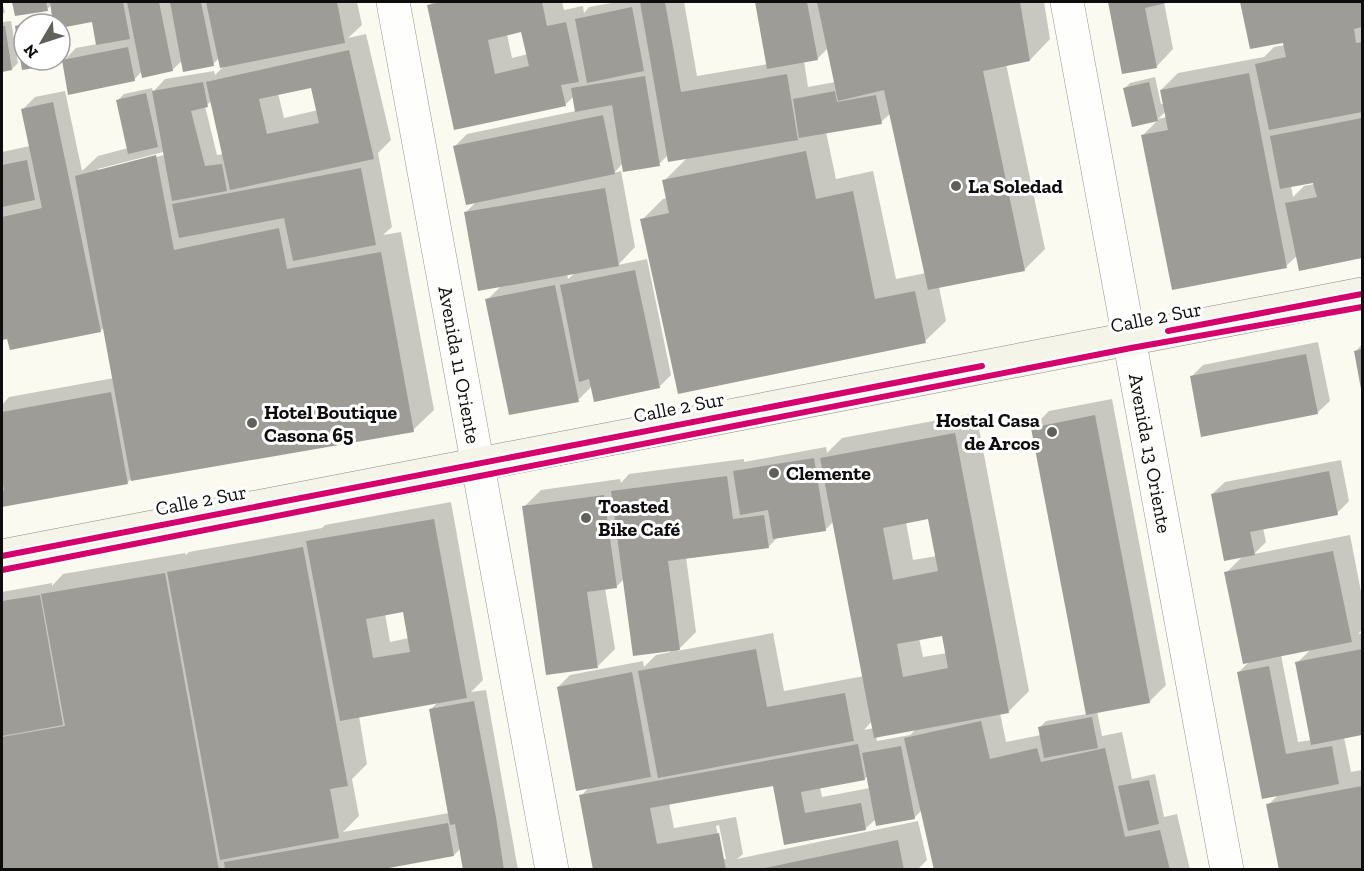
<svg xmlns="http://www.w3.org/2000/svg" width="1364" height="871" viewBox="0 0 1364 871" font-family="'Zilla Slab',serif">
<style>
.shadow{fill:#0003;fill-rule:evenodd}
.building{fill:#9e9c97;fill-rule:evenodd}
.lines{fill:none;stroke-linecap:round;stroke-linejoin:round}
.street-casing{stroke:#949490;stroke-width:34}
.secondary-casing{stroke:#8b8a86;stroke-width:34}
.street{stroke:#fefefd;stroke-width:33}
.secondary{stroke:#f4f4e9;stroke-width:33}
.cycleway-casing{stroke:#fff;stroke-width:10}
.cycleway{stroke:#d6006c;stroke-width:6}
.poi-dot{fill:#60605d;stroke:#fff;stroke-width:2}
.labels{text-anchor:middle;stroke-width:6;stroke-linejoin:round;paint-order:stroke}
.poi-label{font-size:20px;font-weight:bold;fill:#0d0d0d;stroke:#fff;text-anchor:start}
.street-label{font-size:20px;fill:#0d0d0d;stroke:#fff}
</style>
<rect width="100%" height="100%" fill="#fbfaf1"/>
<!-- shadow -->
<g class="shadow">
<polygon points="2,2 5,12 2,15"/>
<path d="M14 2H357L362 25 348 38 366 34 391 140 378 153 392 227 383 235 401 232 434 410 413 430 132 478 128 482 2 505V405L9 397 114 378 105 327 100 331 2 339V152L30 146 23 109 35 97 65 91 82 171 98 156 128 148 118 100 124 94 152 88 153 92 165 79 214 71 215 75 224 66 219 58 213 64 183 60 172 70 142 71 134 80 64 60 76 48 97 44 93 20 60 26V24H24V60H57L54 64 23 68 17 26 23 20 54 16 52 5 47 9 16 14ZM312 86 318 110 284 118 278 93ZM212 101 224 154 217 155 205 106ZM163 152 164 155 98 172V169Z"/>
<path d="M433 2H562L564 10 583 6 584 13 589 7 617 2H684L697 76 768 64 757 2H1044L1050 39 1030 60 1006 64 1045 249 1025 269 939 287 946 321 925 341 642 220 663 199 667 198 664 181 687 158 668 155 659 164 623 163 614 173 621 171 635 247 618 265 647 259 671 375 659 387 592 386 578 400 487 300 502 285 465 213 477 201 455 146 467 134 576 111 574 96 565 105 456 128 429 5ZM522 30 528 54 512 58 507 34ZM828 48 835 82 808 87 804 61 817 59ZM891 113 926 273 896 279 873 171 836 179 826 132 881 122ZM576 272 568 279 567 273Z"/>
<polygon points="1109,2 1168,2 1164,2 1173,49 1157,66 1124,73"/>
<path d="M1242 2H1362V257L1300 269 1298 255 1286 266 1143 135 1159 119 1133 125 1124 89 1130 83 1155 77 1161 104H1164L1161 90 1178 73 1264 57 1274 47 1285 45V41L1251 47ZM1166 111 1167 117 1158 119ZM1314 181 1315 184 1304 186 1293 197 1291 186Z"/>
<polygon points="11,21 18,63 12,69 2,70 2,22"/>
<polygon points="1318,342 1330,401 1317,413 1191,377 1203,365"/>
<polygon points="1362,344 1362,387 1356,351"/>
<path d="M1112 399 1166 685 1149 702 1097 711 1102 736 1122 732 1132 779 1155 774 1164 817 1177 814 1190 870H935L922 810 914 818 876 819 864 830 786 844 774 784 669 803 674 828 736 817 743 854 737 859 918 821 927 860 917 870H595L581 796 589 787 558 687 570 675 643 661 644 667 656 655 671 652 624 579 616 587 605 588 615 649 598 666 524 507 541 490 620 479 621 483 629 474 744 459V462L826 447 827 453 842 438 976 413 1029 691 1008 712 1000 713 1006 742 1041 735 1040 727 1046 721 1087 714 1032 428 1049 411ZM929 517 937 556 913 560 906 522ZM834 521 864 676 784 691 773 633 677 651 696 632 686 557 768 547 778 537 825 530ZM943 634 947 653 923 657 919 638ZM872 721 874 728 864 730ZM916 729 910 735 877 741 876 736ZM868 776 870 788 822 797 820 787 864 779ZM719 825 726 859H723L716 826Z"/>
<path d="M1341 460 1349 501 1337 513 1263 528 1266 542 1254 554 1350 535 1362 597V630L1358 634 1362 633V734L1344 737 1351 772 1362 770V870H1281L1268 805 1279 794 1238 673 1250 661 1226 573 1243 556 1212 494 1225 482ZM1311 649 1297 663 1312 740 1298 742 1281 655Z"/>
<path d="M451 502 483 680 471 692 486 690 518 870H465L461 848 454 855 370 870H2V592L52 583V586L63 574 185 553 186 555 189 552 322 528 325 525ZM404 610 409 638 390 642 385 614ZM438 702 430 710 449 813 343 832 359 816 352 779 367 764 359 716Z"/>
</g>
<!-- building -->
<g class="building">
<polygon points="12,2 46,2 48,11 15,16"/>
<polygon points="50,2 123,2 130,39 96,45 92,22 60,28 60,24 53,24"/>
<polygon points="127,2 159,2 173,71 142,78"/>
<polygon points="170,2 201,2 214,66 183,72"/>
<polygon points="206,2 337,2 345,43 220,68"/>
<path d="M442 2H542L547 26 566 22 579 82 561 85 566 106 454 130 427 5ZM521 32 529 66 495 74 488 40Z"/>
<polygon points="640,2 665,2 681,92 787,74 798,140 668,162"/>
<polygon points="755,2 807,2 818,60 767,69"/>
<polygon points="817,2 1020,2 1030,61 983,71 1025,271 928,290 884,90 838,101"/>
<polygon points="1108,2 1170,2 1145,8 1157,68 1122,74"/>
<polygon points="1240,2 1362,2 1362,27 1354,29 1356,43 1362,42 1362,112 1269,130 1255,64 1286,57 1283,43 1250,49"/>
<polygon points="632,7 644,71 587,83 575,19"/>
<polygon points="24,24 24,60 54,60 54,65 22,70 15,26"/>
<polygon points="2,26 5,26 12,70 2,72"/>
<polygon points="128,47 135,81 68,95 62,60"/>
<path d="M349 50 374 159 230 190 206 82ZM311 88 319 123 267 134 259 99Z"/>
<polygon points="1249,73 1287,268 1172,290 1141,135 1168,130 1160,90"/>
<polygon points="645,76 660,166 623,172 612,105 575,112 571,88"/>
<polygon points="203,82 208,107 191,111 205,166 222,164 227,191 172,201 152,91"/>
<polygon points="1149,82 1158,121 1132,127 1123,88"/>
<polygon points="835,91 837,102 876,95 882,124 799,138 793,99"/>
<polygon points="146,93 158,147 128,154 116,100"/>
<polygon points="53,102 101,332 10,350 7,339 2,340 2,217 42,208 21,109"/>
<polygon points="603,115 615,174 466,205 453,146"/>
<polygon points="1362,118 1362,258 1299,271 1285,203 1317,197 1313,183 1280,189 1270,136"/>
<polygon points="806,151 816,199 853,191 875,299 915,291 926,343 678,394 640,219 669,213 662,180"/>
<polygon points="156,155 174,250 279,228 287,269 381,252 414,432 131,481 75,176"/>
<polygon points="27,160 35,200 2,207 2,165"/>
<polygon points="361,168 376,245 293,261 284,218 179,238 172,204"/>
<polygon points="605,188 619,266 478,291 464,212"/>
<polygon points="635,270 660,388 594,402 589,379 579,382 560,285"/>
<polygon points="555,285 579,402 509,415 485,299"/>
<polygon points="1362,349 1362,389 1361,389 1354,351"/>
<polygon points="1306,354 1318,414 1201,437 1190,376"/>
<polygon points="111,392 128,484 2,507 2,487 4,491 2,476 2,412"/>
<polygon points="1095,415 1150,703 1086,715 1031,428"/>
<path d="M955 433 1009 713 874 738 820 458ZM928 519 938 571 893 580 883 528ZM942 636 948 668 903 677 897 644Z"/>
<polygon points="814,458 826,531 773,539 768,510 740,515 733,471"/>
<polygon points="1329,471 1338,515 1250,532 1255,555 1224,561 1211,494"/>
<polygon points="727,476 733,519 764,515 769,548 668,561 680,650 633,656 611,491"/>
<polygon points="604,495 617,588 587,592 598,668 546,675 522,506"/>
<path d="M434 519 467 698 340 721 306 541ZM403 612 410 652 373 658 366 619Z"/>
<polygon points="303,547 348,786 330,789 339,838 220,860 167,572"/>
<polygon points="1333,551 1352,642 1243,664 1224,572"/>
<polygon points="165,573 219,870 2,870 2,737 65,726 41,594"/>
<polygon points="40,595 63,725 2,736 2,601"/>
<polygon points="756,649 767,707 845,693 854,741 658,778 638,671"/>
<polygon points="1362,649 1362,735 1311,745 1295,662"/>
<polygon points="1269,666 1286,754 1332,746 1339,784 1262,799 1237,672"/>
<polygon points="632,672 651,777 576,791 557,687"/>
<polygon points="474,701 496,817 504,870 463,870 455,824 450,825 429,709"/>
<polygon points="1092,717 1098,748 1044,758 1038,727"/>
<polygon points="981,721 990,759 1037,748 1041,762 1105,748 1125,837 1160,830 1170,870 934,870 904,738"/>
<polygon points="858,744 865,780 801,792 805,813 861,803 866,830 784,845 773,786 650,808 657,844 719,833 726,870 593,870 579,795"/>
<polygon points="901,746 915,819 876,826 862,753"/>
<polygon points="1149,780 1159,824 1128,831 1118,786"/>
<polygon points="1362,786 1362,870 1279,870 1266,804"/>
<polygon points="448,823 454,856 378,870 225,870 224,862"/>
<polygon points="898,840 904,870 765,870 765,868"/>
</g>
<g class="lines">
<!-- street casing -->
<g class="street-casing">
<g id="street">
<path id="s1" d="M393 2 552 870"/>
<path id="s2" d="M1067 2 1227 870"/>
</g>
</g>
<!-- secondary casing -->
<g class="secondary-casing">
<polyline id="secondary" points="2,556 1362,294"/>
</g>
<!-- street -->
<use href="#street" class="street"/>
<!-- secondary -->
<use href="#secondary" class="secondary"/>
<!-- cycleway casing -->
<g class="cycleway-casing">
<g id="cycleway">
<polyline points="1168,331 1362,294"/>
<polyline points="2,556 982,366"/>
<polyline points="2,570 1131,348 1362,307"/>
</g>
</g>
<!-- cycleway -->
<use href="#cycleway" class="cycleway"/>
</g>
<!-- markers -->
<g class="poi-dot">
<circle cx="956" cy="186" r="6"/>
<circle cx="252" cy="423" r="6"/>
<circle cx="1052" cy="432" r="6"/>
<circle cx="774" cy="473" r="6"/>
<circle cx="586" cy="518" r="6"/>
</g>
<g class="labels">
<!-- poi labels -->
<g class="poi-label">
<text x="968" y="193">La Soledad</text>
<text x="264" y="419">Hotel Boutique<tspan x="264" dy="23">Casona 65</tspan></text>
<text x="1040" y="427" text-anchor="end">Hostal Casa<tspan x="1040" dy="23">de Arcos</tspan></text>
<text x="786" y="480">Clemente</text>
<text x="598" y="513">Toasted<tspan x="598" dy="23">Bike Café</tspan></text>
</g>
<!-- street labels -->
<g class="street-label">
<text transform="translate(1156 317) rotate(-11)" y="7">Calle 2 Sur</text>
<text dy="7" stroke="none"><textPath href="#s1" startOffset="369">Avenida 11 Oriente</textPath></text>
<text transform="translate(679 407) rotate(-11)" y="7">Calle 2 Sur</text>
<text dy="7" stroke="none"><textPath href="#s2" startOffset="459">Avenida 13 Oriente</textPath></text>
<text transform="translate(201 500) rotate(-11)" y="7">Calle 2 Sur</text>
</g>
</g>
<!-- border -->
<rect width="1364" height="871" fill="none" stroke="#0d0d0d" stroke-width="6"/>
<!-- north arrow -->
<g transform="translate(42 42) rotate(231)"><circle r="28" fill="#ffffff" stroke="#9e9e9e" stroke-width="1.5"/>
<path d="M0-4.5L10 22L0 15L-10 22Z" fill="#60605d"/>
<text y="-9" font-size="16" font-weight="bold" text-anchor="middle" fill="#0d0d0d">N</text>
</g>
</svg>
